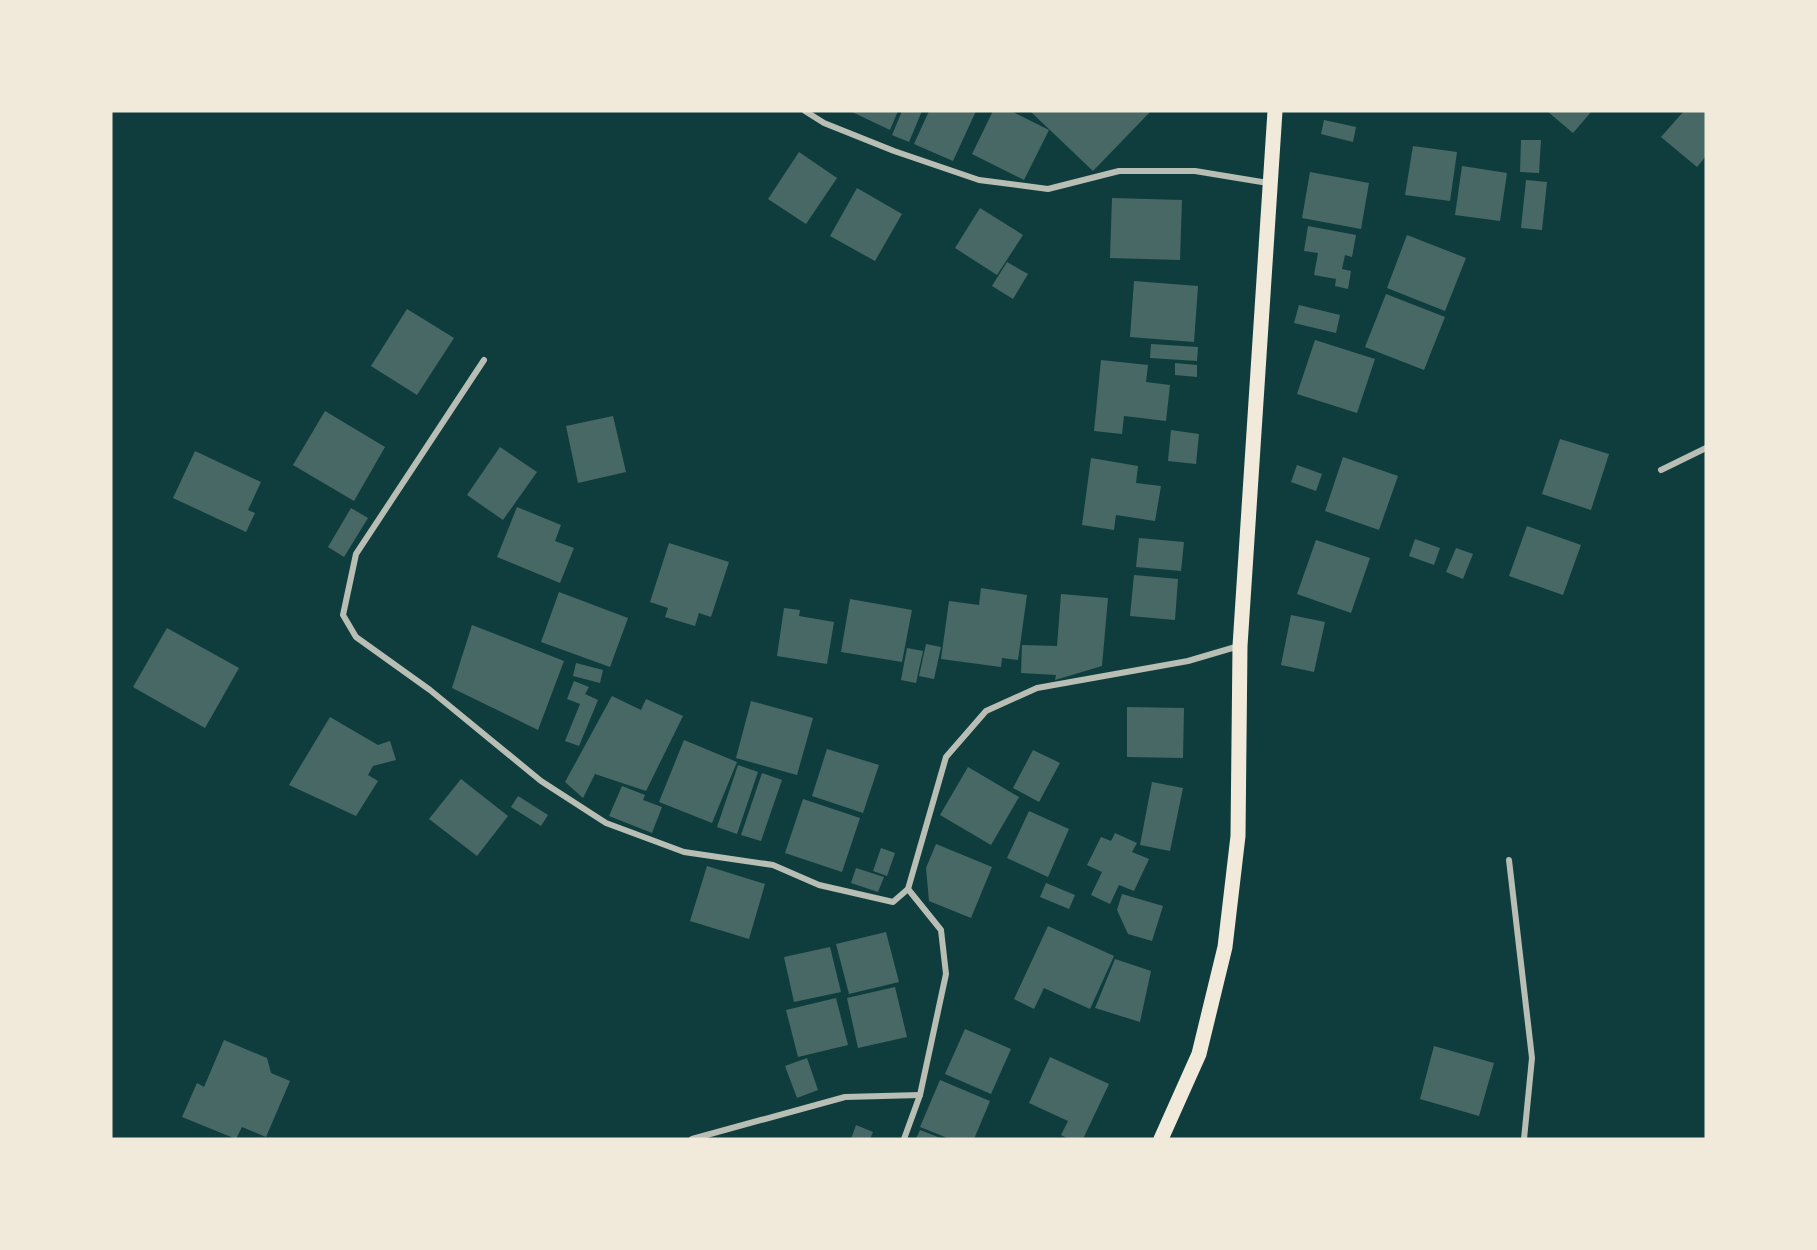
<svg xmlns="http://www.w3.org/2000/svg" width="1817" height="1250" viewBox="0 0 1817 1250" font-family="Figtree,sans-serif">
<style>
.building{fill:#486865}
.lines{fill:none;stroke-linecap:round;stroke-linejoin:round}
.minor{stroke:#b8beb3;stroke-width:6}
.primary{stroke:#f1e9da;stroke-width:15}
</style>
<rect width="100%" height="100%" fill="#0f3d3e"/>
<!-- building -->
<g class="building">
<polygon points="850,111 898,111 890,130"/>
<polygon points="902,111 922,111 909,142 892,135"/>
<polygon points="929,111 976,111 953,161 914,144"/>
<polygon points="993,111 1011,111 1049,130 1024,180 972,154"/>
<polygon points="1030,111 1151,111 1093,171"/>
<polygon points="1547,111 1589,111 1591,112 1573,133"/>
<polygon points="1684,111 1706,111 1706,156 1697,167 1661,137"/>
<polygon points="1324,120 1356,127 1353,142 1321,134"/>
<polygon points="1521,140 1541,140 1539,173 1520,172"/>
<polygon points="1413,146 1457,152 1450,201 1405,195"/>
<polygon points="799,152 837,178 806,224 768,199"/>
<polygon points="1462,166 1507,173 1500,221 1455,215"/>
<polygon points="1310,172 1369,183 1361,229 1302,218"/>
<polygon points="1526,180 1547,182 1542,230 1521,228"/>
<polygon points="857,188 902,214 875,261 830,236"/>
<polygon points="1112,198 1182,200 1180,260 1110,258"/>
<polygon points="980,208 1023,235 997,275 955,248"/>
<polygon points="1308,226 1356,235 1352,257 1345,255 1342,269 1351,271 1348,289 1335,286 1336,279 1314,275 1318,253 1304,251"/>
<polygon points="1407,235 1466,258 1445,311 1387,288"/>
<polygon points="1007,262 1028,274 1013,299 992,286"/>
<polygon points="1134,281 1198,286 1194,342 1130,337"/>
<polygon points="1386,294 1445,317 1424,370 1365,347"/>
<polygon points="1299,305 1340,315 1336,333 1294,323"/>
<polygon points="407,309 454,338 417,395 371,366"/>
<polygon points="1315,340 1375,359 1357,413 1297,394"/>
<polygon points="1151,344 1198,347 1197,361 1150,358"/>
<polygon points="1101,360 1148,365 1146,382 1170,385 1166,421 1124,416 1122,434 1094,431"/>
<polygon points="1175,363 1197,365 1197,377 1175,375"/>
<polygon points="325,411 385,447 354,501 293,465"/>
<polygon points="613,416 626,472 578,483 566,426"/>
<polygon points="1171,430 1199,434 1196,464 1168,461"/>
<polygon points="1560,439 1609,454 1591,510 1542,494"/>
<polygon points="500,447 537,472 503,520 467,495"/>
<polygon points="195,451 261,482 248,510 255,513 246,532 173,498"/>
<polygon points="1343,457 1398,476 1379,530 1325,511"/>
<polygon points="1091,458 1138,466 1136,483 1161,486 1155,521 1116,515 1114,530 1082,525"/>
<polygon points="1297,465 1322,474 1316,491 1291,482"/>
<polygon points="517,507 561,525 555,541 574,548 560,583 497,557"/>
<polygon points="351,508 368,518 344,557 328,547"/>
<polygon points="1527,526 1581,545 1563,595 1509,576"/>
<polygon points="1139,538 1184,542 1181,571 1136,567"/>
<polygon points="1415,539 1440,548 1434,565 1409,556"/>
<polygon points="1316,540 1370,558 1351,613 1297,594"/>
<polygon points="669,543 729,562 711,617 699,613 695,626 665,617 668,608 650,602"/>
<polygon points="1456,548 1473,554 1463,579 1446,572"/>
<polygon points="1134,575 1178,579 1175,620 1130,616"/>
<polygon points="981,588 1027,595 1018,660 1002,658 1001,667 941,659 949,601 979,605"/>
<polygon points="559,592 628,618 610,667 541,642"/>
<polygon points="1061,594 1108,598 1102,666 1055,680 1056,675 1021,673 1022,645 1057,646"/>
<polygon points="850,599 912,610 902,662 841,652"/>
<polygon points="784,608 800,610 799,616 834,622 827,664 777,656"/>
<polygon points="1291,615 1325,622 1314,672 1281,665"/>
<polygon points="472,625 564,661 538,730 452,688"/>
<polygon points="167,628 239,668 205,728 133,687"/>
<polygon points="926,644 941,647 934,679 919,676"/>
<polygon points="907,648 923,651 916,683 901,680"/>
<polygon points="576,663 603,670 600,683 573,676"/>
<polygon points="574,681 589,687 585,694 598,700 579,746 565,741 580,704 567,699"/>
<polygon points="612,696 641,710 646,699 683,716 646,791 595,774 583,798 565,782"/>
<polygon points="751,701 813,718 797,775 736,758"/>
<polygon points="1127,707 1184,708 1183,758 1127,757"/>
<polygon points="330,717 378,745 390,741 396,760 373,766 368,775 378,781 356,816 289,785"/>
<polygon points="684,740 737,762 712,823 659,802"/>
<polygon points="827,749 879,765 863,813 812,796"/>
<polygon points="1033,750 1060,763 1039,802 1013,788"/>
<polygon points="738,765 758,772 737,834 717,827"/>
<polygon points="968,767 1019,797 991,845 940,815"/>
<polygon points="762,773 782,780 761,841 741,835"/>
<polygon points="461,779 508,816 477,856 429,819"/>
<polygon points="1152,782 1183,788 1170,851 1140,845"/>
<polygon points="622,786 645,795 643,800 662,807 652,833 609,816"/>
<polygon points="518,796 548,815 541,826 511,807"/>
<polygon points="803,799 860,818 842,872 785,853"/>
<polygon points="1029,811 1069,829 1048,877 1007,858"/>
<polygon points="1115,833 1137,843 1132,852 1149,859 1134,891 1119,885 1110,904 1091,895 1102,872 1087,865 1101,837 1111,841"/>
<polygon points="936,844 992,867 971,918 929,901 926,868"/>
<polygon points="881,848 895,853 887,876 873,871"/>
<polygon points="707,866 765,884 749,939 690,921"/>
<polygon points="856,868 884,877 878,892 851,883"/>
<polygon points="1046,883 1075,895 1069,909 1040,897"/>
<polygon points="1122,894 1163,906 1152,941 1128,934 1117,910"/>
<polygon points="1048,926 1114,956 1090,1009 1044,988 1034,1009 1014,999"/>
<polygon points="886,932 899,982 849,994 836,944"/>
<polygon points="830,947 841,992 794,1002 784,957"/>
<polygon points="1115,959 1151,971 1140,1022 1095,1008"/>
<polygon points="895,987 907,1037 858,1048 847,998"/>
<polygon points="836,998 848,1045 798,1057 786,1010"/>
<polygon points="965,1029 1011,1049 991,1094 945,1074"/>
<polygon points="224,1040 267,1058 271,1073 290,1081 266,1137 242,1127 236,1139 182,1117 197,1083 204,1087"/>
<polygon points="1434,1046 1494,1063 1479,1116 1420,1099"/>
<polygon points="1050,1057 1109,1084 1083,1139 1069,1139 1061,1135 1068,1121 1029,1103"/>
<polygon points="807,1058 818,1090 797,1098 785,1066"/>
<polygon points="940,1080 990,1101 974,1139 950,1139 920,1127"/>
<polygon points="856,1125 873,1132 870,1139 851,1139"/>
<polygon points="920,1130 943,1139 916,1139"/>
</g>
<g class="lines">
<!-- minor -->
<g class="minor">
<polyline points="805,111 824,123 894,151 979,180 1048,189 1119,171 1195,171 1268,183"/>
<polyline points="484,360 356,554 343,615 356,637 430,690 541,781 606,823 684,852 773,865 819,885 893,902 908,889"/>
<polyline points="1661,470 1706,448"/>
<polyline points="1509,860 1532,1058 1524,1139"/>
<polyline points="692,1139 845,1097 920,1095"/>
<polyline points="904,1139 920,1095 946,974 941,930 908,889 946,757 986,711 1037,688 1188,661 1239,646"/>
</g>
<!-- primary -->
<polyline class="primary" points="1161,1139 1199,1054 1225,947 1238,836 1240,646 1275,111"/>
</g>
<!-- border -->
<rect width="1817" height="1250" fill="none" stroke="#f1e9da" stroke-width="225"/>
</svg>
